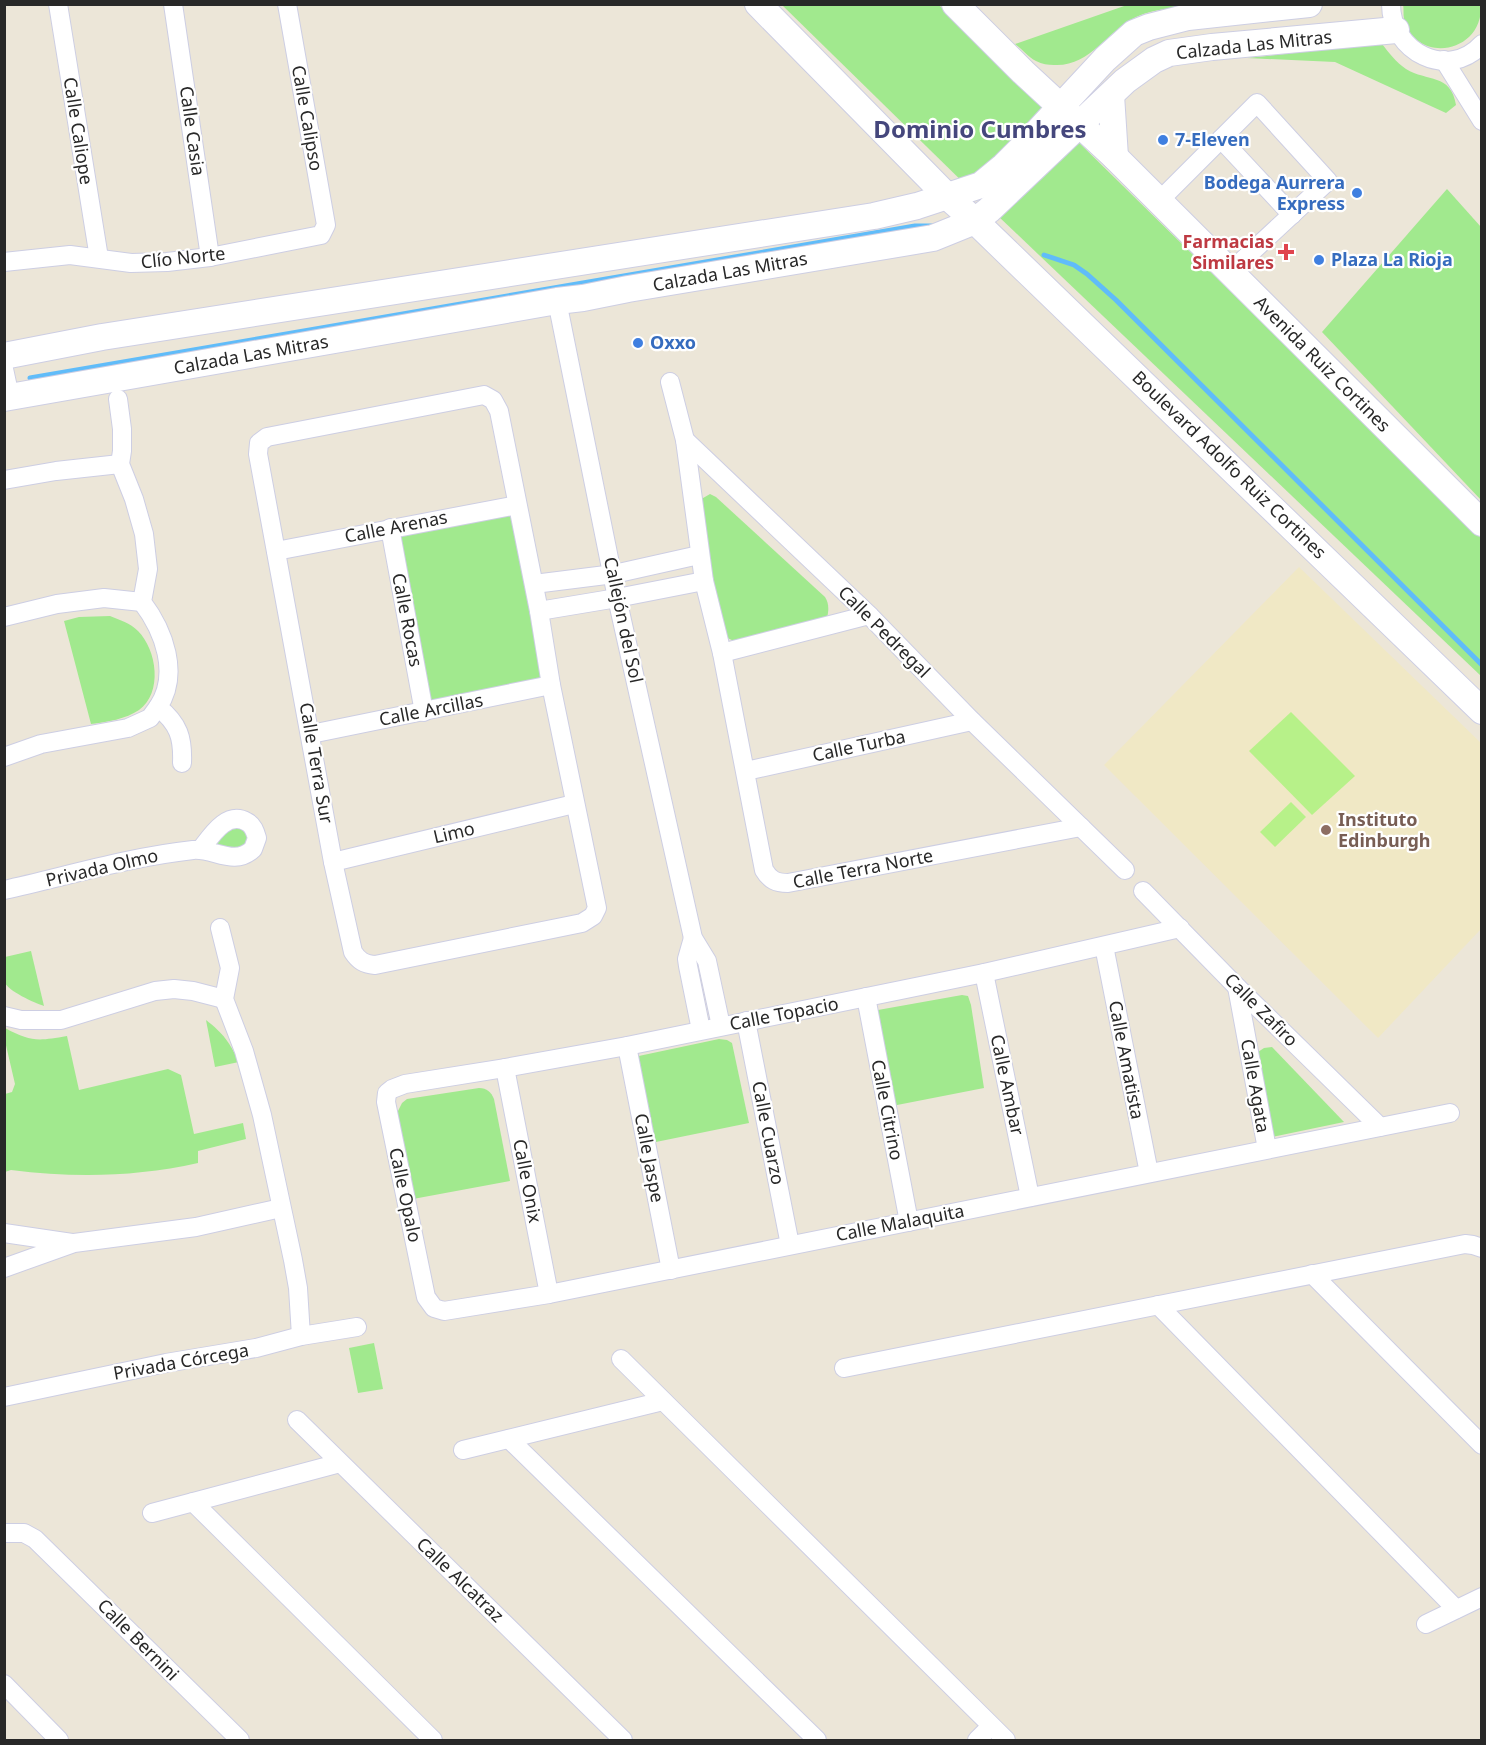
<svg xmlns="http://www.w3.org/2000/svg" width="1486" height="1745" viewBox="0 0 1486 1745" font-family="'Noto Sans',sans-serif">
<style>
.education{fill:#f0e8c5}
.green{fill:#a1e98e}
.pitch{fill:#b7f189}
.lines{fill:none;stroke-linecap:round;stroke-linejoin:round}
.stream{stroke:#60bcf9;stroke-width:5}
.street-casing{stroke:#cdcee3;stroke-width:20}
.secondary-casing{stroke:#cdcee3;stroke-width:28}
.street{stroke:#fff;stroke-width:18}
.secondary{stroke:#fff;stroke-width:26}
.shop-dot{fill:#3f7fe0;stroke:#fff;stroke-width:2}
.health-dot{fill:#e0444e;stroke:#fff;stroke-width:2}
.education-dot{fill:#8d6e63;stroke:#fff;stroke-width:2}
.labels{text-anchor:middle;stroke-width:4.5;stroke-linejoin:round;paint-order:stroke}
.street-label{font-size:18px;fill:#282828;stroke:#fff}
.shop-label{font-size:18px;font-weight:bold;fill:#366cbe;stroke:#fff;text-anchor:start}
.health-label{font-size:18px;font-weight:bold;fill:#be3a42;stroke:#fff;text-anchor:end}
.education-label{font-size:18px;font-weight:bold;fill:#785e54;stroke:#fff;text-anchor:start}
.district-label{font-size:24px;font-weight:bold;fill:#45477c;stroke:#fff}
</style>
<rect width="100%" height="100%" fill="#ece6d8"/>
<!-- education -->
<polygon class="education" points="1299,567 1481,743 1481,929 1378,1038 1104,765"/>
<!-- green -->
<g class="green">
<path d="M1403 4H1481C1484 54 1416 65 1404 19 1403 14 1404 9 1403 4Z"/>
<polygon points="782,5 939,5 1481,538 1481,676 976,195"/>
<path d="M1127 5H1199C1179 8 1155 8 1136 17 1107 31 1090 67 1054 65 1048 65 1042 64 1036 61 1028 57 1022 49 1015 44Z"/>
<path d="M1382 44C1389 53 1396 62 1406 69 1427 82 1451 73 1456 105L1446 113 1335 62 1247 58Z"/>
<polygon points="1447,189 1481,227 1481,500 1322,332"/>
<path d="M710 494 716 497 825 597C829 603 829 610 827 618L734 641 723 636 698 501Z"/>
<polygon points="517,505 551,685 424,712 390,528"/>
<path d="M110 616C120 620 130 623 138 631 157 650 163 693 139 710 126 719 107 722 91 724L64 621 79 617Z"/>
<polygon points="244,822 250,846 214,851 213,836"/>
<path d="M31 951 44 1006C35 1003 7 991 4 981 3 974 4 965 5 957Z"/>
<polygon points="962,995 968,996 971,1005 984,1088 892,1106 874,1014 878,1010"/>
<path d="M206 1020C223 1033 230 1043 239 1062L215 1067Z"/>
<path d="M5 1028C31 1042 38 1041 67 1036L79 1090 168 1069 181 1075 194 1134 243 1123 246 1139 198 1151V1163C135 1177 75 1178 11 1170L5 1172V1094L12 1092 15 1084 5 1041Z"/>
<polygon points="719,1039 727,1040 732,1043 749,1123 651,1143 634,1057"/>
<polygon points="1272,1047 1344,1122 1272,1137 1258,1052 1264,1048"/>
<path d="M479 1088C487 1088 491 1092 494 1099L510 1181 413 1199 397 1113 402 1103 407 1099Z"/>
<polygon points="374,1343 383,1389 358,1393 349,1348"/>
</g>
<!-- pitch -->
<g class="pitch">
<polygon points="1291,712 1355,776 1312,815 1249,751"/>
<polygon points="1291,802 1306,817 1275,847 1260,832"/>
</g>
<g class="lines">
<!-- stream -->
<g class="stream">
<polyline points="1044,255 1074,265 1087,274 1116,300 1482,665"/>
<polyline points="30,378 915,226 936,226"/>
</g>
<!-- street casing -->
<g class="street-casing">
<g id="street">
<polyline points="58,4 99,258"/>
<polyline points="173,4 210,257"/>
<path d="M1391 4C1391 52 1448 81 1482 44"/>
<polyline points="1444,60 1482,121"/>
<polyline points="1221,139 1292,215"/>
<polyline points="1159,201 1257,103 1328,181 1230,272"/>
<polyline points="4,262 70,255 131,263 167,262 210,257 321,235 326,225 287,4"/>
<polyline points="557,301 617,598 693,938 707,961 721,1026"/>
<polyline points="4,369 10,397"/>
<path d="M670 382 685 440 704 581 722 653 764 870C770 880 776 883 788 883L1081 827"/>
<path d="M484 395 493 400 499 411 539 611 551 685 597 908 593 916 582 923 375 965C364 964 359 961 353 952L333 862 258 454 259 443 267 437Z"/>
<path d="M118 399 122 429V451L120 464 134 499 144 534 148 569 142 602C164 631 180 674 158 707 179 724 183 738 182 763"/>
<polyline points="685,440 869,615 972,721 1125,870"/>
<polyline points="4,480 56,471 120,464"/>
<polyline points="390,528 424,712"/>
<polyline points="276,551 517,505"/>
<polyline points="534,584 614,574 699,555"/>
<polyline points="539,611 617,598 704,581"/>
<polyline points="4,617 57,604 104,598 142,602"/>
<polyline points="722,653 869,615"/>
<polyline points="311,734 551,685"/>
<polyline points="4,757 41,744 128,728 150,718 158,707"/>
<polyline points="746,771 972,721"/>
<polyline points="333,862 574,804"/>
<path d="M4 890C67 876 129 857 193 850 214 848 234 867 253 849L257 838C255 831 253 825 247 822 227 810 211 836 201 849"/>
<polyline points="1143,891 1237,987 1380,1127"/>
<polyline points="220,928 230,968 224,999 244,1051 262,1115 293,1260 298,1288 301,1336"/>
<polyline points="1180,928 984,973 627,1046 505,1068 405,1084 392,1089 387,1093 386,1102 426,1297 434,1308 444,1311 549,1294 1450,1113"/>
<polyline points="693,938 687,959 688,966 701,1030"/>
<polyline points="1104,946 1149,1173"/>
<polyline points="984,973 1030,1197"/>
<polyline points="1237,987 1267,1149"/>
<polyline points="866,997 909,1222"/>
<polyline points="4,1016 21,1020 61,1020 155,991 174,989 193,991 224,999"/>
<polyline points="746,1021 790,1245"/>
<polyline points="627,1046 671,1270"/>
<polyline points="505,1068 549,1294"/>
<polyline points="4,1233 72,1243"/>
<polyline points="4,1268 74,1243 196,1227 281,1208"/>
<polyline points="1312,1274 1482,1445"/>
<polyline points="1158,1305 1456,1609"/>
<polyline points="621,1359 1006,1740"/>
<polyline points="844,1368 1465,1244 1473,1245 1482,1248"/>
<polyline points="4,1397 166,1363 256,1348 301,1336 357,1327"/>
<polyline points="297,1420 623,1740"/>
<polyline points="509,1439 817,1740"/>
<polyline points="463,1450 663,1401"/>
<polyline points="193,1502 433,1740"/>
<polyline points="152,1513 340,1463"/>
<polyline points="4,1533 24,1533 35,1539 240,1740"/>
<polyline points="1426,1624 1482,1597"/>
<polyline points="4,1684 59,1740"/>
<polyline points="977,1740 991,1726"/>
</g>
</g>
<!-- secondary casing -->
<g class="secondary-casing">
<g id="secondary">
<polyline points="758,4 947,196 975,221 1482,711"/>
<polyline points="955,4 1023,72 1115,157 1482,523"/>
<polyline points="1111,95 1115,157"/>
<polyline points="4,356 102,337 874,216 917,206 981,185 1004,166 1028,142 1105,59 1134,33 1149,27 1188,17 1309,4"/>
<polyline points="4,398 557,301 583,298 628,289 933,238 975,221 989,210 1125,81 1154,60 1169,53 1212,47 1396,30"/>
</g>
</g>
<!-- street -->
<use href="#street" class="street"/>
<!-- secondary -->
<use href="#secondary" class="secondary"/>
</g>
<!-- markers -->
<g class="shop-dot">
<circle cx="1163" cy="140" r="6"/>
<circle cx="1357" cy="193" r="6"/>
<circle cx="1319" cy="260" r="6"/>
<circle cx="638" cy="343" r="6"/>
</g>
<path class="health-dot" d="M1283 243h6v6h6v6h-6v6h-6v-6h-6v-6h6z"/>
<circle class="education-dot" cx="1326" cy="830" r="6"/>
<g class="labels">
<!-- street labels -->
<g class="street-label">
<text transform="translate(1254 45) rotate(-6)" y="6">Calzada Las Mitras</text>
<text transform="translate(307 118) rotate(80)" y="6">Calle Calipso</text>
<text transform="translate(78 131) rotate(81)" y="6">Calle Caliope</text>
<text transform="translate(192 131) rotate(82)" y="6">Calle Casia</text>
<text transform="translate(183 258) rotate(-6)" y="6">Clío Norte</text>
<text transform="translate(730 272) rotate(-10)" y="6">Calzada Las Mitras</text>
<text transform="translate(251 355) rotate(-10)" y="6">Calzada Las Mitras</text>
<text transform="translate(1322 364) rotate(45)" y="6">Avenida Ruiz Cortines</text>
<text transform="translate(1229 465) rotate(44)" y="6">Boulevard Adolfo Ruiz Cortines</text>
<text transform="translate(396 527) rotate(-11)" y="6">Calle Arenas</text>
<text transform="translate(407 620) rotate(79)" y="6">Calle Rocas</text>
<text transform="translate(623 620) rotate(78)" y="6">Callejón del Sol</text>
<text transform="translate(884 632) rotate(45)" y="6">Calle Pedregal</text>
<text transform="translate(431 710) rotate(-11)" y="6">Calle Arcillas</text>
<text transform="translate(859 746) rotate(-12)" y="6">Calle Turba</text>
<text transform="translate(316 763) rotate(80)" y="6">Calle Terra Sur</text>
<text transform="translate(454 833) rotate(-13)" y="6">Limo</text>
<text transform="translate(102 868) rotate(-13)" y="6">Privada Olmo</text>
<text transform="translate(863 869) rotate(-11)" y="6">Calle Terra Norte</text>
<text transform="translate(1261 1010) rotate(45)" y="6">Calle Zafiro</text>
<text transform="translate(784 1014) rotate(-11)" y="6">Calle Topacio</text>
<text transform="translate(1126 1060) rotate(79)" y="6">Calle Amatista</text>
<text transform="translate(1007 1085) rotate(78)" y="6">Calle Ambar</text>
<text transform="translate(1255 1086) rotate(80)" y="6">Calle Agata</text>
<text transform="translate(887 1110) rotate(79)" y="6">Calle Citrino</text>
<text transform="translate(768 1133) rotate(79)" y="6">Calle Cuarzo</text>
<text transform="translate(649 1158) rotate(79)" y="6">Calle Jaspe</text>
<text transform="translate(527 1181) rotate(79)" y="6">Calle Onix</text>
<text transform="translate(405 1195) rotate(78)" y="6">Calle Opalo</text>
<text transform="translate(900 1223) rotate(-11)" y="6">Calle Malaquita</text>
<text transform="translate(181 1362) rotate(-10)" y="6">Privada Córcega</text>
<text transform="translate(460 1580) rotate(44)" y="6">Calle Alcatraz</text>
<text transform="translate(138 1640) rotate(45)" y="6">Calle Bernini</text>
</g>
<!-- shop labels -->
<g class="shop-label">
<text x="1175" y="146">7-Eleven</text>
<text x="1345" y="189" text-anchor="end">Bodega Aurrera<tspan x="1345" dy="21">Express</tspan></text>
<text x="1331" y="266">Plaza La Rioja</text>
<text x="650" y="349">Oxxo</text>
</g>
<!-- health labels -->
<g class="health-label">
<text x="1274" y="248">Farmacias<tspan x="1274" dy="21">Similares</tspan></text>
</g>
<!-- education labels -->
<g class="education-label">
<text x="1338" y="826">Instituto<tspan x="1338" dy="21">Edinburgh</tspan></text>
</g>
<!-- district labels -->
<g class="district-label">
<text x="980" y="138">Dominio Cumbres</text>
</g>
</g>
<!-- border -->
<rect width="1486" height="1745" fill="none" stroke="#282828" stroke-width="12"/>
</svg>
